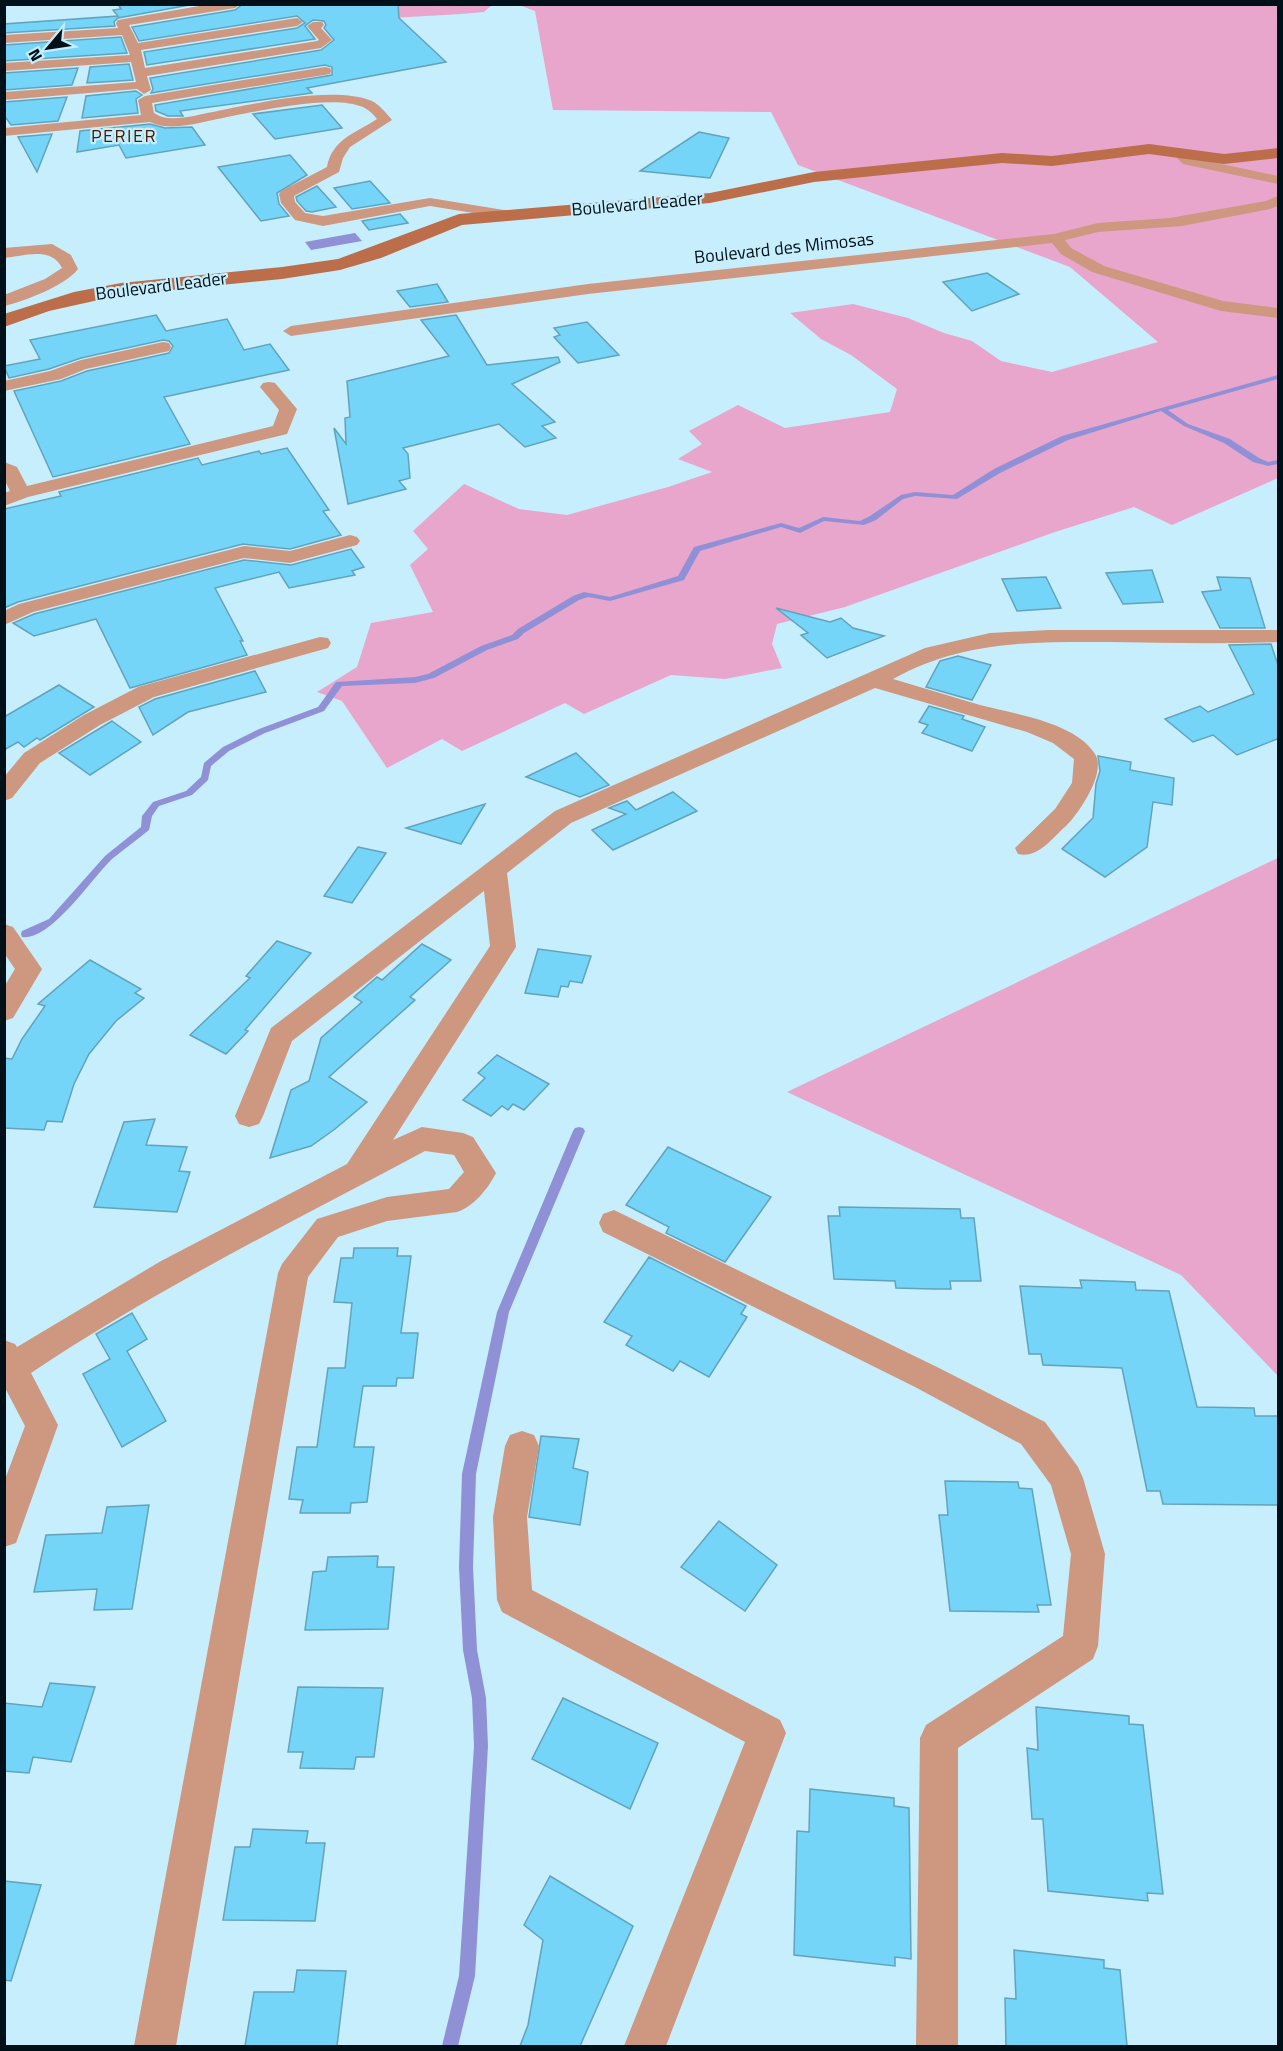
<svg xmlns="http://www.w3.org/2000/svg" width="1283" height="2051" viewBox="0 0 1283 2051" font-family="'Titillium Web',sans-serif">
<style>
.green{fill:#e8a6cc}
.water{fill:#9090d7}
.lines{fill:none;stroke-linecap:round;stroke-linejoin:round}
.stream{fill:#9090d7;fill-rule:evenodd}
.building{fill:#74d5f9;stroke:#62a3bb;stroke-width:1.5}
.street{fill:#cd9780;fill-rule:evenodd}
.secondary{fill:#bc6e4b;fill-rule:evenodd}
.labels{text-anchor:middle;stroke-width:4.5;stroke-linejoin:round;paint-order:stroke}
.far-neighbourhood-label{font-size:18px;letter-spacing:1.5px;fill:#491a02;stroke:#c7eefd}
.far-street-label{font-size:18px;fill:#001019;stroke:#c7eefd}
</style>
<rect width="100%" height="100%" fill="#c7eefd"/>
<!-- green -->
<g class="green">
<polygon points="330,5 492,5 484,12 461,14 322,22"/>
<polygon points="519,5 1278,5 1278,478 1172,525 1134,507 1055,532 845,607 777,624 772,644 782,668 725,679 671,675 584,714 565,703 462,751 442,739 387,768 342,701 317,692 357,667 371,623 433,612 410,565 428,549 413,531 464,484 519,509 567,515 668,487 712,472 678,459 702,444 689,431 738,405 785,428 890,412 897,389 851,355 821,339 790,313 853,304 908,318 944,333 972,341 1001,361 1052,372 1158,342 1070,267 798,165 771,112 553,110 535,11"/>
<polygon points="1278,858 1278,1376 1181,1275 787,1092"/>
</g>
<!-- water -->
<polygon class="water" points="355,233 362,241 311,250 305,242"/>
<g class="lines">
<!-- stream -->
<g class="stream">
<path d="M1278 375V379L1168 410 1188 424 1230 439 1259 458 1268 462 1278 460V464L1268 466 1253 462 1224 443 1184 426 1161 411 1068 440 1000 473 957 499 915 496 903 499 876 520 864 525 824 521 800 533 781 527 700 551 684 580 610 601 588 597 579 600 524 633 518 639 487 650 434 678 415 683 342 686 324 711 265 733 229 751 211 766 208 780 192 795 159 806 152 816 149 830C137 840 124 849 112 859 92 878 51 941 22 937L21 934 22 931 49 919 105 856 141 827 142 816 153 802 186 791 201 777 204 763 223 747 259 729 318 707 336 682 415 677 428 674 481 646 512 635 518 629 573 596 584 592 610 597 678 576 694 547 781 523 799 528 823 517 860 521 870 516 901 495 915 492 953 495 994 469 1062 436Z"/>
<polygon points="579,1127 583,1128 585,1131 509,1312 476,1474 473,1567 477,1650 486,1698 488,1746 475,1976 458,2046 442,2046 459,1976 474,1746 472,1698 463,1650 459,1567 462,1474 497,1312 573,1131 575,1128"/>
</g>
</g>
<!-- building -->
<g class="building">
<polygon points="118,4 195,4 118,18 114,22 115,26 4,33 4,24 118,16 113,10 121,9"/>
<polygon points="243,4 398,4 399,18 446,62 307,88 312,93 180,111 183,116 168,116 156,111 155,105 332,75 332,67 325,65 151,93 153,89 150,78 321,50 334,40 324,28 326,25 324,21 313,20 305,26 315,39 147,65 144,52 297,28 305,23 297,16 139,41 132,27 235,10"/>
<polygon points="121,37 127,53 4,61 4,45"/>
<polygon points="129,64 133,80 87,83 90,67"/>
<polygon points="78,68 72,85 4,90 4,73"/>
<polygon points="136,91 142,95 136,99 138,113 82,118 86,96"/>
<polygon points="67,97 58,121 11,125 4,115 4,102"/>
<polygon points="322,105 342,128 275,139 253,114"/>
<polygon points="150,124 165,128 192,127 205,145 126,158 119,145 77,152 80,131"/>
<polygon points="699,132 729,138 710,178 640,171"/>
<polygon points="52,134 37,172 18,137"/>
<polygon points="290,155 307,175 277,193 279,204 289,216 261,221 218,167"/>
<polygon points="370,181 390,203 352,209 334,188"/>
<polygon points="317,186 336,207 312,212 306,211 297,201 296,197"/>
<polygon points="400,214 408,223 369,230 362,221"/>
<polygon points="987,273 1019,294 972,311 943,282"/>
<polygon points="437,284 448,302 410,307 397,291"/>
<polygon points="156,315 166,331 227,319 244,350 270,344 289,370 164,397 190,444 53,477 14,391 61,381 87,371 169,353 173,346 169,341 163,340 81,358 49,369 9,378 4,366 40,359 30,340"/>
<polygon points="456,315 487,365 558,357 560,362 512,384 555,422 542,426 556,438 525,447 499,424 403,448 408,454 410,478 399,481 406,489 348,504 334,428 346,444 345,418 350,417 347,381 449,356 421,320"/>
<polygon points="587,322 619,355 578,363 554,337 560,335 554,328"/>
<polygon points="287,448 329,510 323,511 341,535 290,549 243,544 18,602 4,608 4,509 61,496 59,492 198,458 202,465 259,451 261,454"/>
<polygon points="351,549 364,567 352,571 355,575 289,588 279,572 215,588 243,641 240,641 247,655 130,688 96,619 34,636 13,623 34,614 244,560 291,565"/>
<polygon points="1152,570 1163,602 1123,604 1106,573"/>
<polygon points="1046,577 1061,608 1017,611 1002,579"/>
<polygon points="1217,577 1250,578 1265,628 1220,628 1202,592 1221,590"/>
<polygon points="776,608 830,622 841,618 853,628 884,636 827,658 801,635 808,633"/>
<polygon points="1271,644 1278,665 1278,741 1277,739 1237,755 1213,735 1193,742 1165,719 1200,706 1208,712 1254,694 1229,645"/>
<polygon points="958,656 991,665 972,700 926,687 940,661"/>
<polygon points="255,671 266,692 188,712 153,735 139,707 155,699"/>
<polygon points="59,685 94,707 40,740 37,738 24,747 18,742 4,750 4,717"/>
<polygon points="929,706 964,716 962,719 985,727 972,751 922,733 928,725 919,722"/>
<polygon points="112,721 141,742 90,775 59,753"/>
<polygon points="576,753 609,785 580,797 526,777"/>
<polygon points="1098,756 1131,762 1130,770 1174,778 1172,805 1153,802 1147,847 1105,877 1062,849 1093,818 1096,784 1100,771"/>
<polygon points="673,792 697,811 613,850 592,830 626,814 609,808 627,801 636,810"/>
<polygon points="485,804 461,844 406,828"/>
<polygon points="358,847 386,853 352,903 324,896"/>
<polygon points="277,941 311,953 245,1030 248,1031 226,1054 190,1035 250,978 246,976"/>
<polygon points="422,944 451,960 410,997 415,1000 329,1077 367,1102 335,1129 311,1146 270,1158 291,1090 309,1081 321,1038 362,1002 354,997 377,977 382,980"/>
<polygon points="538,949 591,956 582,983 570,981 568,987 561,986 558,997 525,993"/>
<polygon points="90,960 141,989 135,993 144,998 116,1021 89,1054 74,1084 62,1122 47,1121 44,1130 4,1128 4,1058 12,1059 22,1039 45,1006 38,1004"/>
<polygon points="497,1055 549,1084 524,1110 513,1104 508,1110 502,1106 491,1116 463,1100 485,1078 478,1073"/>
<polygon points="155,1119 146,1145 187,1147 179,1171 190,1172 177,1212 94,1207 124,1122"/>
<polygon points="668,1147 771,1197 725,1262 666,1233 669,1227 626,1205"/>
<polygon points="839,1207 960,1209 961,1218 974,1218 981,1281 950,1281 951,1289 933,1289 896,1288 895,1281 834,1279 828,1216 840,1216"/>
<polygon points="354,1248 398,1248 397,1256 411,1256 401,1333 418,1333 413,1378 397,1378 396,1386 363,1386 354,1447 374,1447 367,1502 351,1503 350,1513 300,1513 303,1500 289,1499 297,1447 317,1447 328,1368 345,1368 352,1303 334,1302 341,1258 353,1258"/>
<polygon points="649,1257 746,1306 741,1314 747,1317 709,1377 680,1361 673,1371 626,1345 632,1336 604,1322"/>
<polygon points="1080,1280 1135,1282 1136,1290 1169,1291 1197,1407 1254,1408 1255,1416 1278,1416 1278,1505 1163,1504 1160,1491 1147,1491 1122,1368 1043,1365 1041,1354 1029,1354 1020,1286 1082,1288"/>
<polygon points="132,1313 147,1339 127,1351 166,1421 122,1447 83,1374 110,1359 96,1334"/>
<polygon points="541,1436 579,1439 573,1468 588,1472 580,1525 529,1517"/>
<polygon points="945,1481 1018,1482 1019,1488 1032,1489 1051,1605 1037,1605 1039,1612 950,1611 939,1515 948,1515"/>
<polygon points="149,1505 132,1609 94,1610 97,1589 34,1592 46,1535 102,1533 107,1507"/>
<polygon points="719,1521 777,1565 745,1611 681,1567"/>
<polygon points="378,1556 377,1567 394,1567 388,1629 305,1630 313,1572 326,1571 328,1557"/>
<polygon points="50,1683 95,1687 71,1762 33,1757 29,1773 4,1771 4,1703 42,1707"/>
<polygon points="298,1687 383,1688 374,1757 356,1757 354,1769 300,1768 303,1752 288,1752"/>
<polygon points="563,1698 658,1743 630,1809 532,1759"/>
<polygon points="1036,1707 1129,1716 1129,1724 1143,1725 1163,1894 1147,1893 1148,1901 1048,1891 1043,1819 1032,1819 1027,1748 1038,1750"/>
<polygon points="810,1789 894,1798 894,1806 909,1808 911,1959 895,1957 895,1966 794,1955 797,1831 809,1832"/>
<polygon points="253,1829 308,1831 306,1843 325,1843 315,1921 223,1920 235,1847 250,1847"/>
<polygon points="550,1876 633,1926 580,2046 520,2046 528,2025 543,1940 524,1925"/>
<polygon points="4,1881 41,1885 11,1981 4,1980"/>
<polygon points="1014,1950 1104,1960 1104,1968 1120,1970 1127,2046 1006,2046 1005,1998 1016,1999"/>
<polygon points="297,1970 346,1971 337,2046 245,2046 254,1992 294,1992"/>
</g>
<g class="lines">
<!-- street -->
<g class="street">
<polygon points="211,4 241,4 235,8 129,25 138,43 297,18 303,22 297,26 141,50 145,68 317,41 319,40 307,26 313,22 322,22 324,25 321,28 332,40 321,48 147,76 151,90 144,94 137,89 4,100 4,92 136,82 131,62 4,71 4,63 130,55 122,35 4,43 4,35 118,28 116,23 118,20"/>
<path d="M325 67 330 68 331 71 330 74 152 103 154 113C170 124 195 115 213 112 253 104 333 85 372 101 380 105 386 113 392 120L350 147 343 158 339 172 294 196 295 202 305 213 323 216 430 198 510 211 517 215 515 218 510 219 430 206 323 226 295 220 281 203 279 194 281 191 327 167C332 139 356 133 377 119 373 114 369 110 363 107 331 93 249 113 213 120 194 124 168 131 150 122L4 136V128L141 115 138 100 145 96Z"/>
<polygon points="1180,150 1193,158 1278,176 1278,184 1183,164 1173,154"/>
<polygon points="1278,196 1278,206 1270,209 1182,226 1098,232 1065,240 1071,248 1104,266 1223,301 1278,308 1278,318 1221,311 1092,272 1061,254 1052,243 588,294 291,336 283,331 291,326 588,284 1054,234 1098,223 1170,218 1266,201"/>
<path d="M52 244 71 255 78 269C65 286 25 301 4 306V295L45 279 62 268C52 246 24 256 4 258V248Z"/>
<polygon points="163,342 169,343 171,347 169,351 86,369 61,379 4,391 4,381 50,371 81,360"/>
<polygon points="269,382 275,383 297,409 287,434 28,497 4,506 4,493 10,491 4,479 4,462 17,467 27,486 273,426 279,410 260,387 263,383"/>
<polygon points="350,535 357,537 360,541 357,545 290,563 244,558 33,612 4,625 4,611 19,604 244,546 290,551"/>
<path d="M1049 630H1278V642C1222 644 1166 643 1110 642 1032 642 963 640 893 679 922 688 951 696 980 705 1014 714 1075 722 1095 754 1107 772 1079 813 1066 826 1052 838 1038 859 1018 854L1015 848 1055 809 1072 783 1074 759 1053 743 1027 732 875 688 571 823 507 873 516 947 393 1140 422 1127 463 1133 473 1137 496 1173C488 1189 473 1207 457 1212L387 1221 338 1237 308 1277 176 2046H134L278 1273 282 1264 317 1219 387 1197 449 1189 464 1172 454 1155 425 1151C292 1222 156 1289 31 1373L58 1425 16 1543 4 1547V1482L25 1426 4 1386V1340L15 1344 17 1347 161 1261 347 1164 490 946 484 891 292 1041 263 1116 259 1124 249 1127 239 1124 235 1116 271 1028 555 811 925 648 990 633Z"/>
<polygon points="320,637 328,638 331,643 328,648 154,697 100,725 40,763 12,798 4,801 4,777 24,753 84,715 138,687"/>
<polygon points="4,924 13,927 42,969 13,1018 4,1021 4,987 15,969 4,953"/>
<polygon points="614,1210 937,1367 1045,1422 1078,1467 1083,1478 1105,1554 1098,1646 1093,1659 958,1748 958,2046 916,2046 920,1738 926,1725 1063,1636 1071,1554 1051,1485 1021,1444 915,1387 603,1232 599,1223 603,1214"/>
<polygon points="522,1431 534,1435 539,1446 527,1517 532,1590 780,1720 786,1733 666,2046 624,2046 745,1742 502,1612 497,1600 493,1517 505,1446 510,1435"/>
</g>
<!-- secondary -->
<polygon class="secondary" points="1149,144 1224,154 1278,148 1278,158 1224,164 1149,154 1052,166 1002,163 814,182 710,203 462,225 381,258 340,270 282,279 121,295 49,311 4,327 4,314 74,292 121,283 282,267 338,259 459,214 710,193 814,172 1002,153 1052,156"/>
</g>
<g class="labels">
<!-- far-neighbourhood labels -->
<g class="far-neighbourhood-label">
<text x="124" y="142">PERIER</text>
</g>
<!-- far-street labels -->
<g class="far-street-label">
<text transform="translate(637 204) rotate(-5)" y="6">Boulevard Leader</text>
<text transform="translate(784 248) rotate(-6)" y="6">Boulevard des Mimosas</text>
<text transform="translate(161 286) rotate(-7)" y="6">Boulevard Leader</text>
</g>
</g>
<!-- border -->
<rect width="1283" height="2051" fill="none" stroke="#001019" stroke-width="12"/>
<!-- north arrow -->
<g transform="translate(48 48) rotate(241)" stroke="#c7eefd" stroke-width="4.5" paint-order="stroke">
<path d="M0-4.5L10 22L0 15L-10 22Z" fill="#001019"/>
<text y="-9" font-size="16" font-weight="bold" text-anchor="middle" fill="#001019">N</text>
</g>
</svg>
